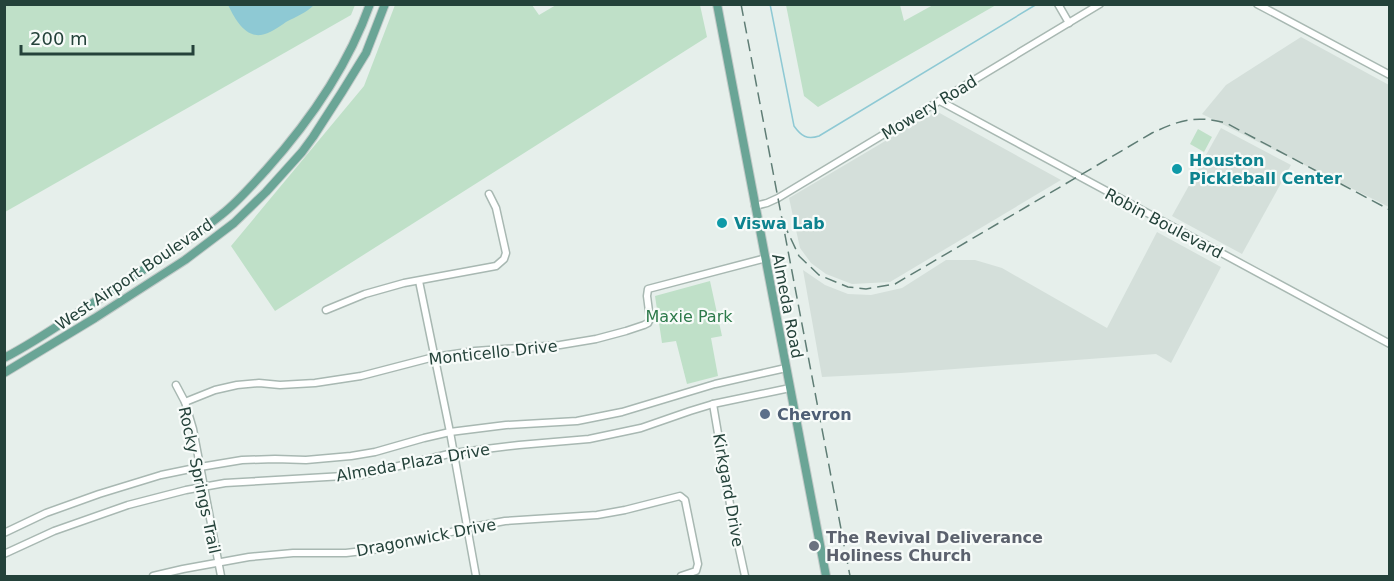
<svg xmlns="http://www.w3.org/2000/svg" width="1394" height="581" viewBox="0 0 1394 581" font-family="'DejaVu Sans',sans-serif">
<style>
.built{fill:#d4dfda}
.green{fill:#bfe0c8}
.water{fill:#8ec9d4}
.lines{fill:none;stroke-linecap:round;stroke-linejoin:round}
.stream{stroke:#8ec9d4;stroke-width:1.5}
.minor-casing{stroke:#a8b8b2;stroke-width:9}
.major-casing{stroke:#c2cac8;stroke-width:10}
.minor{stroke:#fff;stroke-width:6}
.major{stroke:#6aa596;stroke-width:8}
.rail{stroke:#5f7d75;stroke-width:1.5;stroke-dasharray:12 6;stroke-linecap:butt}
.culture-dot{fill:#0f9aa8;stroke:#f7fbf9;stroke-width:2}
.service-dot{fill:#5c6f8a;stroke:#f7fbf9;stroke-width:2}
.worship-dot{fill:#6b7280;stroke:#f7fbf9;stroke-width:2}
.labels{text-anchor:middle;stroke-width:4.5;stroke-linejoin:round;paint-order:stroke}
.street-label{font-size:16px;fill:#24423a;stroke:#f7fbf9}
.culture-label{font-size:16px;font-weight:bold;fill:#0d838f;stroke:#f7fbf9;text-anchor:start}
.park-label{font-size:16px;fill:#2d7a4b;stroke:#f7fbf9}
.service-label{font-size:16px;font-weight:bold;fill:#4e5e75;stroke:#f7fbf9;text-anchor:start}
.worship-label{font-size:16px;font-weight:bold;fill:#5b616d;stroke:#f7fbf9;text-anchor:start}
</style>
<rect width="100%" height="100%" fill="#e6efeb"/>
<!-- built -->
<g class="built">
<polygon points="1301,37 1389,85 1389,207 1202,114 1226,85"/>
<polygon points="936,111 1061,180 890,282 852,284 826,274 811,263 800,248 789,198"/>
<polygon points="1221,128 1291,165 1242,254 1172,216"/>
<polygon points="1157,232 1221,267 1171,363 1156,354 901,373 822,377 803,270 825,285 848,294 871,295 902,288 946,260 975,260 1002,268 1107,328"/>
</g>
<!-- green -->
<g class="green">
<polygon points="5,5 355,5 351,15 5,212"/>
<polygon points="395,5 532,5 539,15 556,5 700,5 707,37 275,311 231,246 364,86"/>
<polygon points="786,5 900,5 904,21 933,5 996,5 818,107 804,96"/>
<polygon points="1198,129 1212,137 1204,152 1190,144"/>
<polygon points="710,281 722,336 711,338 718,376 687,384 676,341 662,343 655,296"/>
</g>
<!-- water -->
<path class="water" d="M228 5H314C307 12 296 17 286 22 279 27 269 34 261 35 244 37 234 17 228 5Z"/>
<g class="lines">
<!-- stream -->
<path class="stream" d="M770 4 794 126C801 136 807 140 819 136L1037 4"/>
<!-- minor casing -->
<g class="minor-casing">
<g id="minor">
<polyline points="1058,4 1069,23"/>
<polyline points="1257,4 1390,75"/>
<polyline points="940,101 1390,344"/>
<polyline points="755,206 767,203 778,198 1100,4"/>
<polyline points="419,281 450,432 476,576"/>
<polyline points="326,310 365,294 404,283 496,266 504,259 506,253 496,208 489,194"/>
<polyline points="176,385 185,402 193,429 221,576"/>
<polyline points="185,402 215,390 237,385 259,383 280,385 315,383 361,376 434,357 475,351 560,345 596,339 626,331 644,325 648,323 650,319 647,296 648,289 766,258"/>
<polyline points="713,404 732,516 745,576"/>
<polyline points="4,533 46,513 99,494 161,475 200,467 242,460 275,459 306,460 351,456 375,452 424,438 450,432 506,425 577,421 622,412 715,384 786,368"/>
<polyline points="4,554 54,531 128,505 186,490 225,483 361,475 453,453 519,445 589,439 641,428 690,411 713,404 790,388"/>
<polyline points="153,576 183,569 249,557 293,553 346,553 388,548 467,528 505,521 597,515 625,510 680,496 685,500 698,564 696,571 681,576"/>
</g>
</g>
<!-- major casing -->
<g class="major-casing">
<g id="major">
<polyline points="717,4 826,576"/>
<path d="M4 358C39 340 72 316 105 295 144 269 184 245 221 215 238 202 252 185 266 170 310 121 348 66 370 4"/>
<polyline points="4,373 95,318 185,260 234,223 266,192 302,152 313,137 342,92 366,53 385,4"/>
</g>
</g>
<!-- minor -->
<use href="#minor" class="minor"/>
<!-- major -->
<use href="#major" class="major"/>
<!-- rail -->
<g class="rail">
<polyline points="741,4 850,576"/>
<path d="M783 222 799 256 819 275 848 287 866 289 895 284 1152 133C1180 120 1195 115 1226 123L1390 210"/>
</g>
</g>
<!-- markers -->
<g class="culture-dot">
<circle cx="1177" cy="169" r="6"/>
<circle cx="722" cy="223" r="6"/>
</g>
<circle class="service-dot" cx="765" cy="414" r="6"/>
<circle class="worship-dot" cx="814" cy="546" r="6"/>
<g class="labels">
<!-- street labels -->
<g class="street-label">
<text transform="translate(929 107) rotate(-31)" y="6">Mowery Road</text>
<text transform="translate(1164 223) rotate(28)" y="6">Robin Boulevard</text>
<text transform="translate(134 274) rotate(-34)" y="6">West Airport Boulevard</text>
<text transform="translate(788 306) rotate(79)" y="6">Almeda Road</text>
<text transform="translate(493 352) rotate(-6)" y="6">Monticello Drive</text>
<text transform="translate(413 462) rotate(-10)" y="6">Almeda Plaza Drive</text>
<text transform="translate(200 480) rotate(78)" y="6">Rocky Springs Trail</text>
<text transform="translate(729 490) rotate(80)" y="6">Kirkgard Drive</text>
<text transform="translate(426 537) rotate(-11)" y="6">Dragonwick Drive</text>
</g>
<!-- culture labels -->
<g class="culture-label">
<text x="1189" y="166">Houston<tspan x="1189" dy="18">Pickleball Center</tspan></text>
<text x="734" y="229">Viswa Lab</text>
</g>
<!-- park labels -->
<g class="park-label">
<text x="689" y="322">Maxie Park</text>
</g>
<!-- service labels -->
<g class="service-label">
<text x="777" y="420">Chevron</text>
</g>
<!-- worship labels -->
<g class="worship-label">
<text x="826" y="543">The Revival Deliverance<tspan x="826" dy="18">Holiness Church</tspan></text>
</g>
</g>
<!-- border -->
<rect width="1394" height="581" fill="none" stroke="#24423a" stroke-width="12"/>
<!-- scale -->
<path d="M21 45v9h172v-9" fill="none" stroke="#24423a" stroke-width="3"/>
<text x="30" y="45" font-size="18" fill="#24423a" stroke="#f7fbf9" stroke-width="4.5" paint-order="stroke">200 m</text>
</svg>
